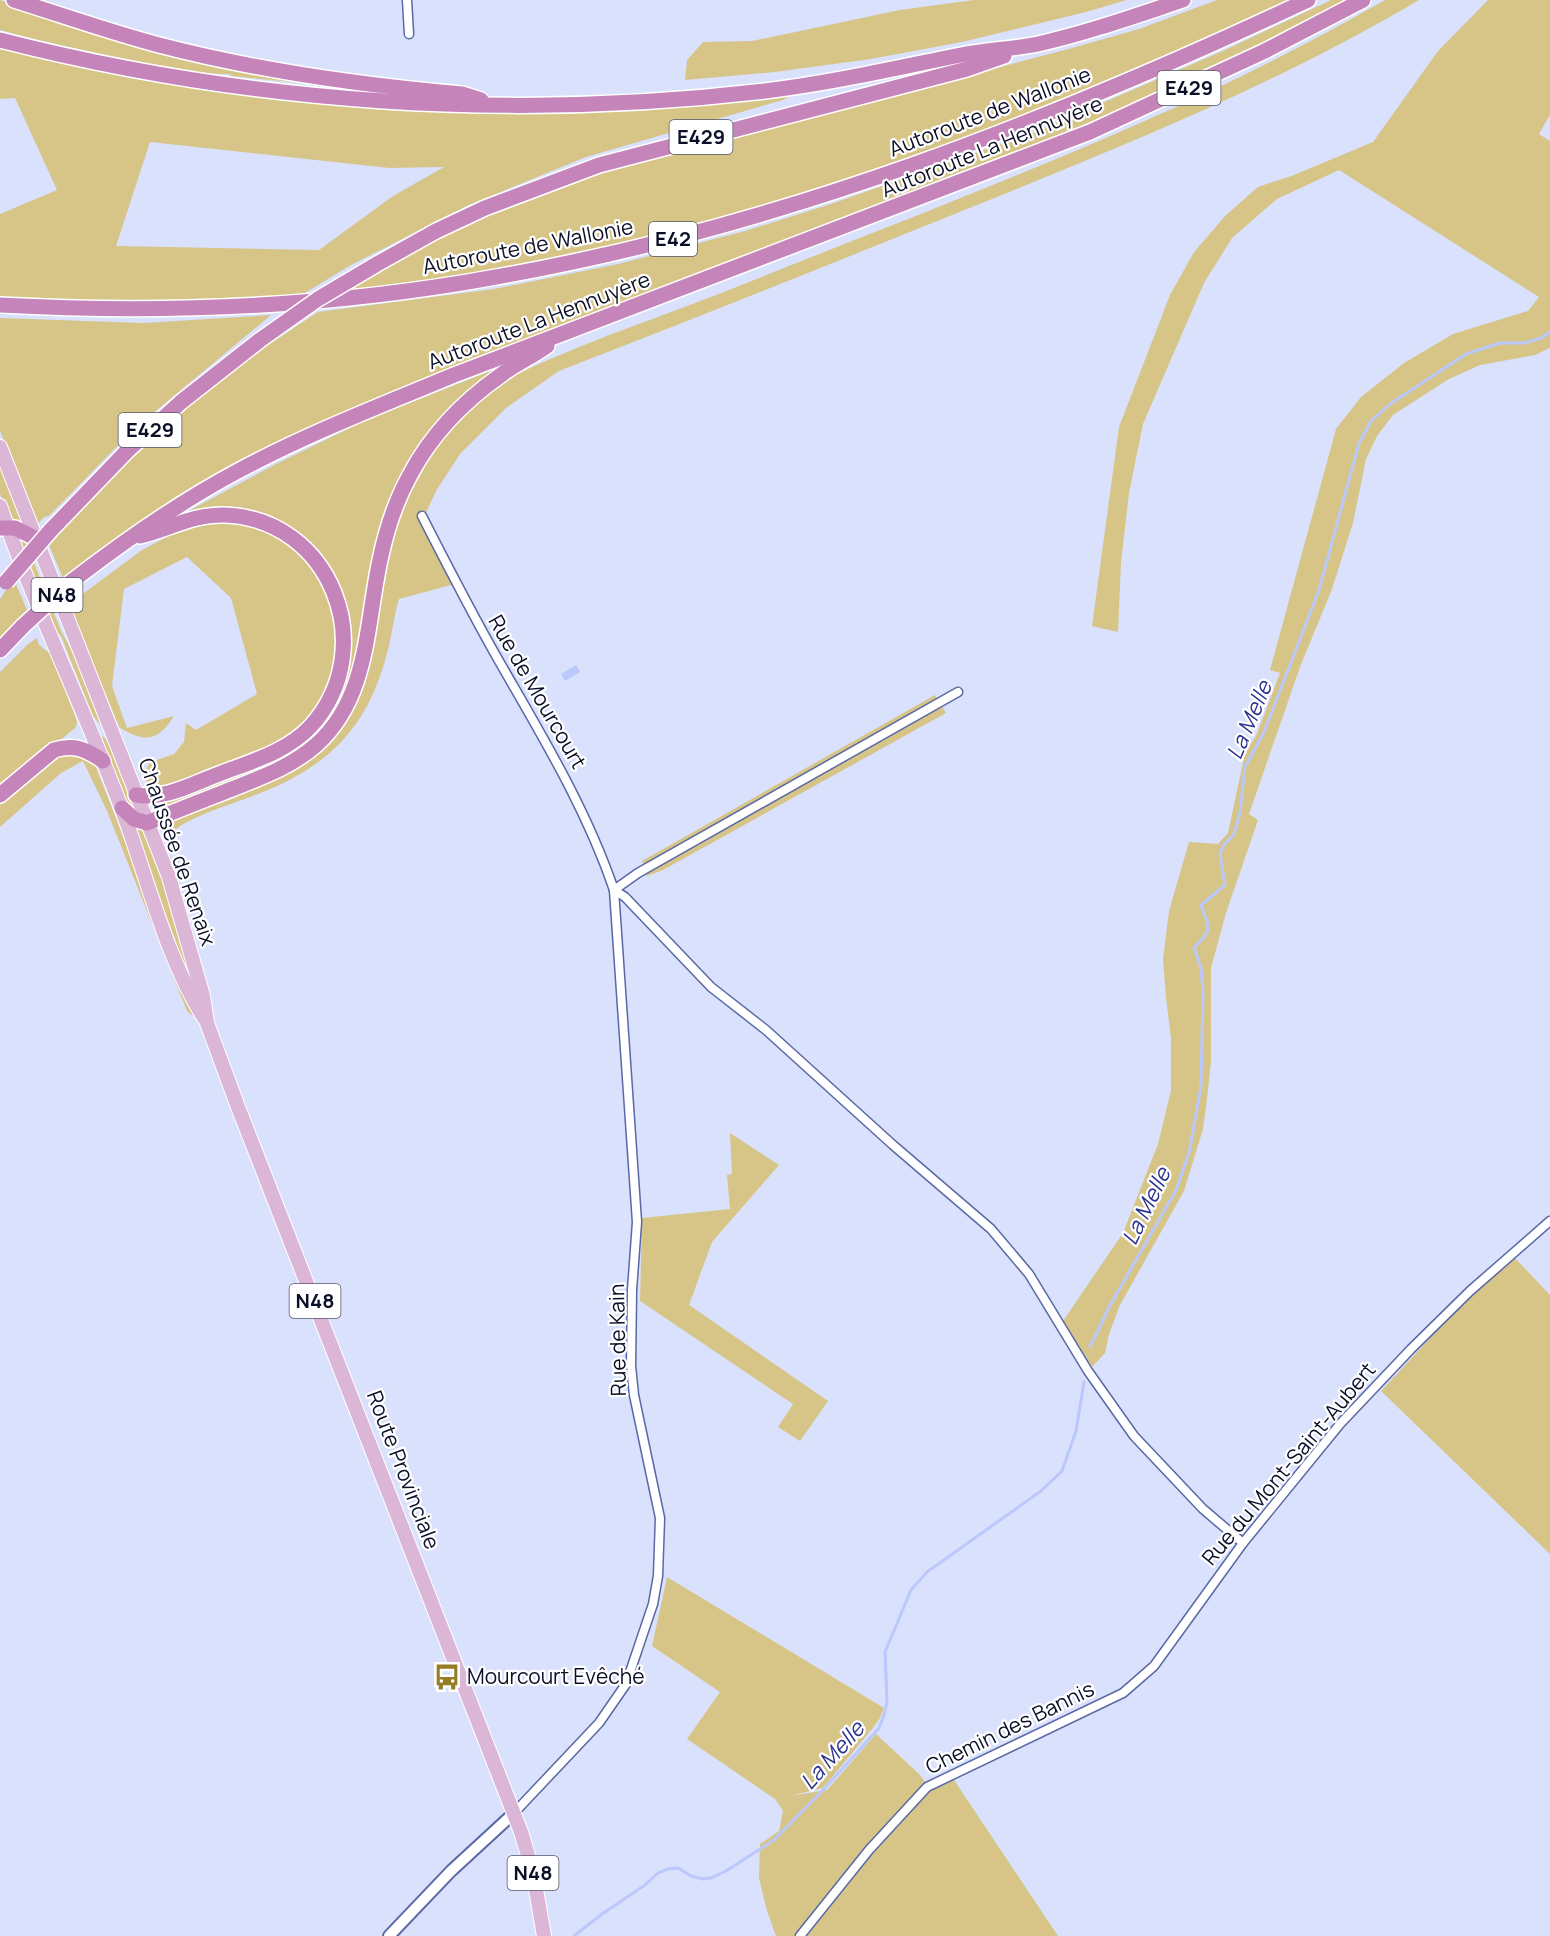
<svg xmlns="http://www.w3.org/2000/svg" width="1550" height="1936" viewBox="0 0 1550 1936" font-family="Manrope,sans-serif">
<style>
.green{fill:#d7c588;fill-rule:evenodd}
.water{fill:#bac8fb}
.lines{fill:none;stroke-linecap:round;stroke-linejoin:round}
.stream{stroke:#bac8fb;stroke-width:3}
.minor-casing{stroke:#5a68a5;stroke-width:11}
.tertiary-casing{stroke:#5a68a5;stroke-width:14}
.primary-casing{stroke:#fff;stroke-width:16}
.motorway-casing{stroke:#fff;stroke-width:18}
.minor{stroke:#fff;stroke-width:8}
.tertiary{stroke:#fff;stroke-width:10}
.primary{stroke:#dcb6d6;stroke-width:14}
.motorway{stroke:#c585ba;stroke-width:15}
.motorway-bridge-casing{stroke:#fff;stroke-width:18;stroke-linecap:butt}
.motorway-bridge{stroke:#c585ba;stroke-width:15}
.labels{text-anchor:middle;stroke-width:4.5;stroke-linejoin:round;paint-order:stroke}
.shield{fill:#fff;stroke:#545768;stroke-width:1.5}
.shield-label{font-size:20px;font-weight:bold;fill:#0b0f27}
.street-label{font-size:21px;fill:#0b0f27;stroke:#fff}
.poi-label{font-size:21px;fill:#0b0f27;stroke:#fff;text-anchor:start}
.water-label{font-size:22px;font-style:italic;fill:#2b328f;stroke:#fff}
</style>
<rect width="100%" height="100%" fill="#d9e1fd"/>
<!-- green -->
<g class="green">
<path d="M0 0 150 47 301 83 231 76 230 74C195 74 159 66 125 59 83 50 42 42 0 30Z"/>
<polygon points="974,0 1127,0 1086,12 962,42 871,59 775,72 685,80 687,60 703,42 752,41 900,10"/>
<path d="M1217 0H1290C1072 103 847 190 613 246 526 267 437 279 349 291L399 261 403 257 519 201 595 174 1072 48 1139 29Z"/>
<polygon points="1331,0 1346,0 1201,74 1091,125 259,454 72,575 67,574 63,578 49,545 90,496 206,387 268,343 277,339 318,312 494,289 618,264 745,231 831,204 1035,132 1225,50"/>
<path d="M1385 0H1419C1274 86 1118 148 962 211 828 265 694 319 559 371L506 408 460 454 436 491 425 515 462 582 399 599C393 618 392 638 386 657 366 730 327 767 258 794 236 803 190 816 174 831L156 785 148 783 142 775 151 762 174 754 184 742 186 723 196 730 257 694 231 598 187 557 124 589 112 686 127 728 174 716C158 742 144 743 119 727L71 610 80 601V596L88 590 142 550 182 529 183 514 274 465 362 422 500 367 507 379C582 342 662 317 739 286 873 232 1009 181 1140 123 1224 87 1306 45 1385 0Z"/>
<polygon points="1488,0 1550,0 1550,115 1539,134 1550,141 1550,348 1535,355 1480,365 1449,379 1393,415 1377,436 1366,459 1353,523 1332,589 1300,667 1249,814 1258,820 1226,913 1211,968 1211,1061 1207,1099 1203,1129 1184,1191 1120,1305 1109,1334 1105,1353 1092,1367 1063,1321 1123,1233 1158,1144 1171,1090 1171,1038 1166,998 1163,959 1169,911 1189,842 1218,844 1228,833 1245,753 1256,736 1280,673 1270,670 1336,429 1361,397 1404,363 1453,334 1528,311 1539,297 1339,170 1277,199 1232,238 1204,283 1143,424 1129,493 1121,563 1118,632 1092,626 1119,427 1170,295 1194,252 1226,215 1258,187 1294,175 1373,142 1438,51"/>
<path d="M0 47C51 60 103 74 155 82 277 101 399 113 522 114 613 115 704 105 794 94L783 100 586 157 469 205 351 265 305 293 222 302H124L0 297V214L57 190 15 98 0 99ZM150 142 389 168 444 167 393 196 319 250 116 246Z"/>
<polygon points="271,315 133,430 49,516 44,517 38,524 0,431 0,318 144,323"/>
<polygon points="0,463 27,529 12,524 0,494"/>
<polygon points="21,538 27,545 61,631 77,660 107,732 93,716 61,636 52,627 20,544"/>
<polygon points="16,584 27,610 20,617 20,621 0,642 0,599 6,590"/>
<polygon points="37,638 39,645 52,655 77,721 76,727 0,791 0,672 27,645"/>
<polygon points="935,695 946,713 663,870 647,876 642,861"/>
<polygon points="101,735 111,744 137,810 134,812 128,805"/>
<polygon points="74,751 94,762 193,1016 187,1011 107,811 83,761 61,773 0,827 0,805 62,753"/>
<polygon points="126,814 144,829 167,890 203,1012"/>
<polygon points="730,1133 779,1165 712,1242 689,1305 828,1401 800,1441 778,1427 793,1404 640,1301 642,1218 730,1209 727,1175 732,1174"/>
<polygon points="1514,1257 1550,1295 1550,1554 1381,1391 1445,1322"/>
<polygon points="667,1577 884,1708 880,1718 873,1728 823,1788 790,1796 827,1790 876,1734 919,1774 925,1782 831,1891 797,1936 776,1936 767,1911 759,1878 760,1844 779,1831 783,1811 775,1799 687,1739 720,1692 652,1646"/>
<polygon points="952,1777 1058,1936 805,1936 896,1824 928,1792"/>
</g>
<!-- water -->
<polygon class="water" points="576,665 580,672 565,681 561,674"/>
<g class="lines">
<!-- stream -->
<g class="stream">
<path d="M1090 1347 1109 1307 1176 1190 1189 1153 1201 1086 1203 993 1201 968 1194 948C1213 928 1210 931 1201 905L1225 885 1220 854 1223 846 1234 834 1240 813 1245 767 1264 732 1319 590 1359 443 1371 421 1390 404 1466 354 1500 343H1524L1541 338 1550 332"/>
<polyline points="574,1936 602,1914 645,1885 658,1873 668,1869 678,1868 691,1876 703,1879 711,1878 726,1871 774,1840 826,1787 879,1728 884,1715 887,1702 885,1652 911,1590 927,1572 1041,1491 1062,1471 1076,1431 1084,1382"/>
</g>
<!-- minor casing -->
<g class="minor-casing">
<g id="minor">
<polyline points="407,0 409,34"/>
<path d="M422 516C447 565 472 614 499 661 542 736 586 808 614 890L637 1222 632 1290 631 1366 634 1395 660 1518 658 1576 653 1604 626 1684 599 1723 514 1813"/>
<polyline points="614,890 625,897 711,987 766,1030 893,1145 991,1229 1029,1274 1088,1371 1134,1436 1203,1509 1243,1543"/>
<polyline points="614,890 638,873 958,692"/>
<polyline points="800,1936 869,1850 927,1787 1123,1693 1154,1666 1243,1543 1340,1424 1411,1349 1470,1291 1550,1221"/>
</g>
</g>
<!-- tertiary casing -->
<g class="tertiary-casing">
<polyline id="tertiary" points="389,1936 451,1871 514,1813"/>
</g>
<!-- primary casing -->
<g class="primary-casing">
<g id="primary">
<polyline points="0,447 169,877 203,996 207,1023 238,1107 521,1832 533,1872 544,1936"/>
<path d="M0 506C35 608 83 706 121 807 147 876 165 956 204 1018"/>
</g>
</g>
<!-- motorway casing -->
<g class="motorway-casing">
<g id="motorway">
<path d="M14 0C62 15 110 32 159 45 259 71 359 85 462 94L481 100"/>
<path d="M0 40C250 104 509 121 765 91 831 83 896 68 961 55 986 50 1013 49 1038 44 1087 33 1135 16 1183 0"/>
<polyline points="377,264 436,231 485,208 599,165 967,69 1004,56"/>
<path d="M0 305C165 314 333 307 496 277 780 227 1048 122 1308 0"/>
<polyline points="0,528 15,528 35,538"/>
<polyline points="50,531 127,451 181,402 260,340"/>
<path d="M71 582C124 541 178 503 238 471 307 434 382 405 454 375L1090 132 1265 51 1363 0"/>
<polyline points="0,650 23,626"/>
<path d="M0 795 54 750C74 744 86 749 103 761"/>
<path d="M136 795C165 800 192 784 219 774 250 762 287 752 311 726 381 648 331 518 224 515 194 514 169 529 140 536"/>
<path d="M122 808 134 819 147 823C175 811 204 800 232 789 262 777 291 767 316 745 369 698 366 624 380 560 386 531 395 502 410 475 431 435 464 401 501 375 515 364 532 357 547 346"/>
</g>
</g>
<!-- minor -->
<use href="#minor" class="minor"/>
<!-- tertiary -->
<use href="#tertiary" class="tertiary"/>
<!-- primary -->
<use href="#primary" class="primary"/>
<!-- motorway -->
<use href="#motorway" class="motorway"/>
<!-- motorway-bridge casing -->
<g class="motorway-bridge-casing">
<g id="motorway-bridge">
<polyline points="260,340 318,299 377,264"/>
<polyline points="6,582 50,531"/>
<polyline points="23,626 71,582"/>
</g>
</g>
<!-- motorway-bridge -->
<use href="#motorway-bridge" class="motorway-bridge"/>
</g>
<!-- icons -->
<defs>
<g id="bus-bare" transform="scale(2.07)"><path d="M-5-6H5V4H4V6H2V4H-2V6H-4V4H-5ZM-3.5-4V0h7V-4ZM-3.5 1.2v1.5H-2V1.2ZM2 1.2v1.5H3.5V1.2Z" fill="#957d24" stroke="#fff" stroke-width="2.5" paint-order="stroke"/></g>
</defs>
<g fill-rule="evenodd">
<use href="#bus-bare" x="447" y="1677"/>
</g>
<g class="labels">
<!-- shield labels -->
<g class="shield">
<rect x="1157.5" y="71" width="63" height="34" rx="4.5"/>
<rect x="669.5" y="120" width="63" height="34" rx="4.5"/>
<rect x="649" y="222" width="48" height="34" rx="4.5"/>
<rect x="118.5" y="413" width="63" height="34" rx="4.5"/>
<rect x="31.5" y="578" width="51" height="34" rx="4.5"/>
<rect x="289.5" y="1284" width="51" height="34" rx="4.5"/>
<rect x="507.5" y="1856" width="51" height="34" rx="4.5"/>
</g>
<g class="shield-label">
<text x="1189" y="95">E429</text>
<text x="701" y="144">E429</text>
<text x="673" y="246">E42</text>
<text x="150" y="437">E429</text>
<text x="57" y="602">N48</text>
<text x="315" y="1308">N48</text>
<text x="533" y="1880">N48</text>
</g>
<!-- street labels -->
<g class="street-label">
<text transform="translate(990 112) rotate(-21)" y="7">Autoroute de Wallonie</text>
<text transform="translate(992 147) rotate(-22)" y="7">Autoroute La Hennuyère</text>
<text transform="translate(528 247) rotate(-11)" y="7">Autoroute de Wallonie</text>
<text transform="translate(539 321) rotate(-21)" y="7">Autoroute La Hennuyère</text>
<text transform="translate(537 692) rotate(60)" y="7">Rue de Mourcourt</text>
<text transform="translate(177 852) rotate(71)" y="7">Chaussée de Renaix</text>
<text transform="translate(618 1340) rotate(-91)" y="7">Rue de Kain</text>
<text transform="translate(1289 1464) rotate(-50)" y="7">Rue du Mont-Saint-Aubert</text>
<text transform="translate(403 1470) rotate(69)" y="7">Route Provinciale</text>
<text transform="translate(1010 1728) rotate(-26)" y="7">Chemin des Bannis</text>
</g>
<!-- poi labels -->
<g class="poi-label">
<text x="467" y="1684">Mourcourt Evêché</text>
</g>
<!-- water labels -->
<g class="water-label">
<text transform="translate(1249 720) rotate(-67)" y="8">La Melle</text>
<text transform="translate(1146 1206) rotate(-64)" y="8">La Melle</text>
<text transform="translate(832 1755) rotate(-48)" y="8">La Melle</text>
</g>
</g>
</svg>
